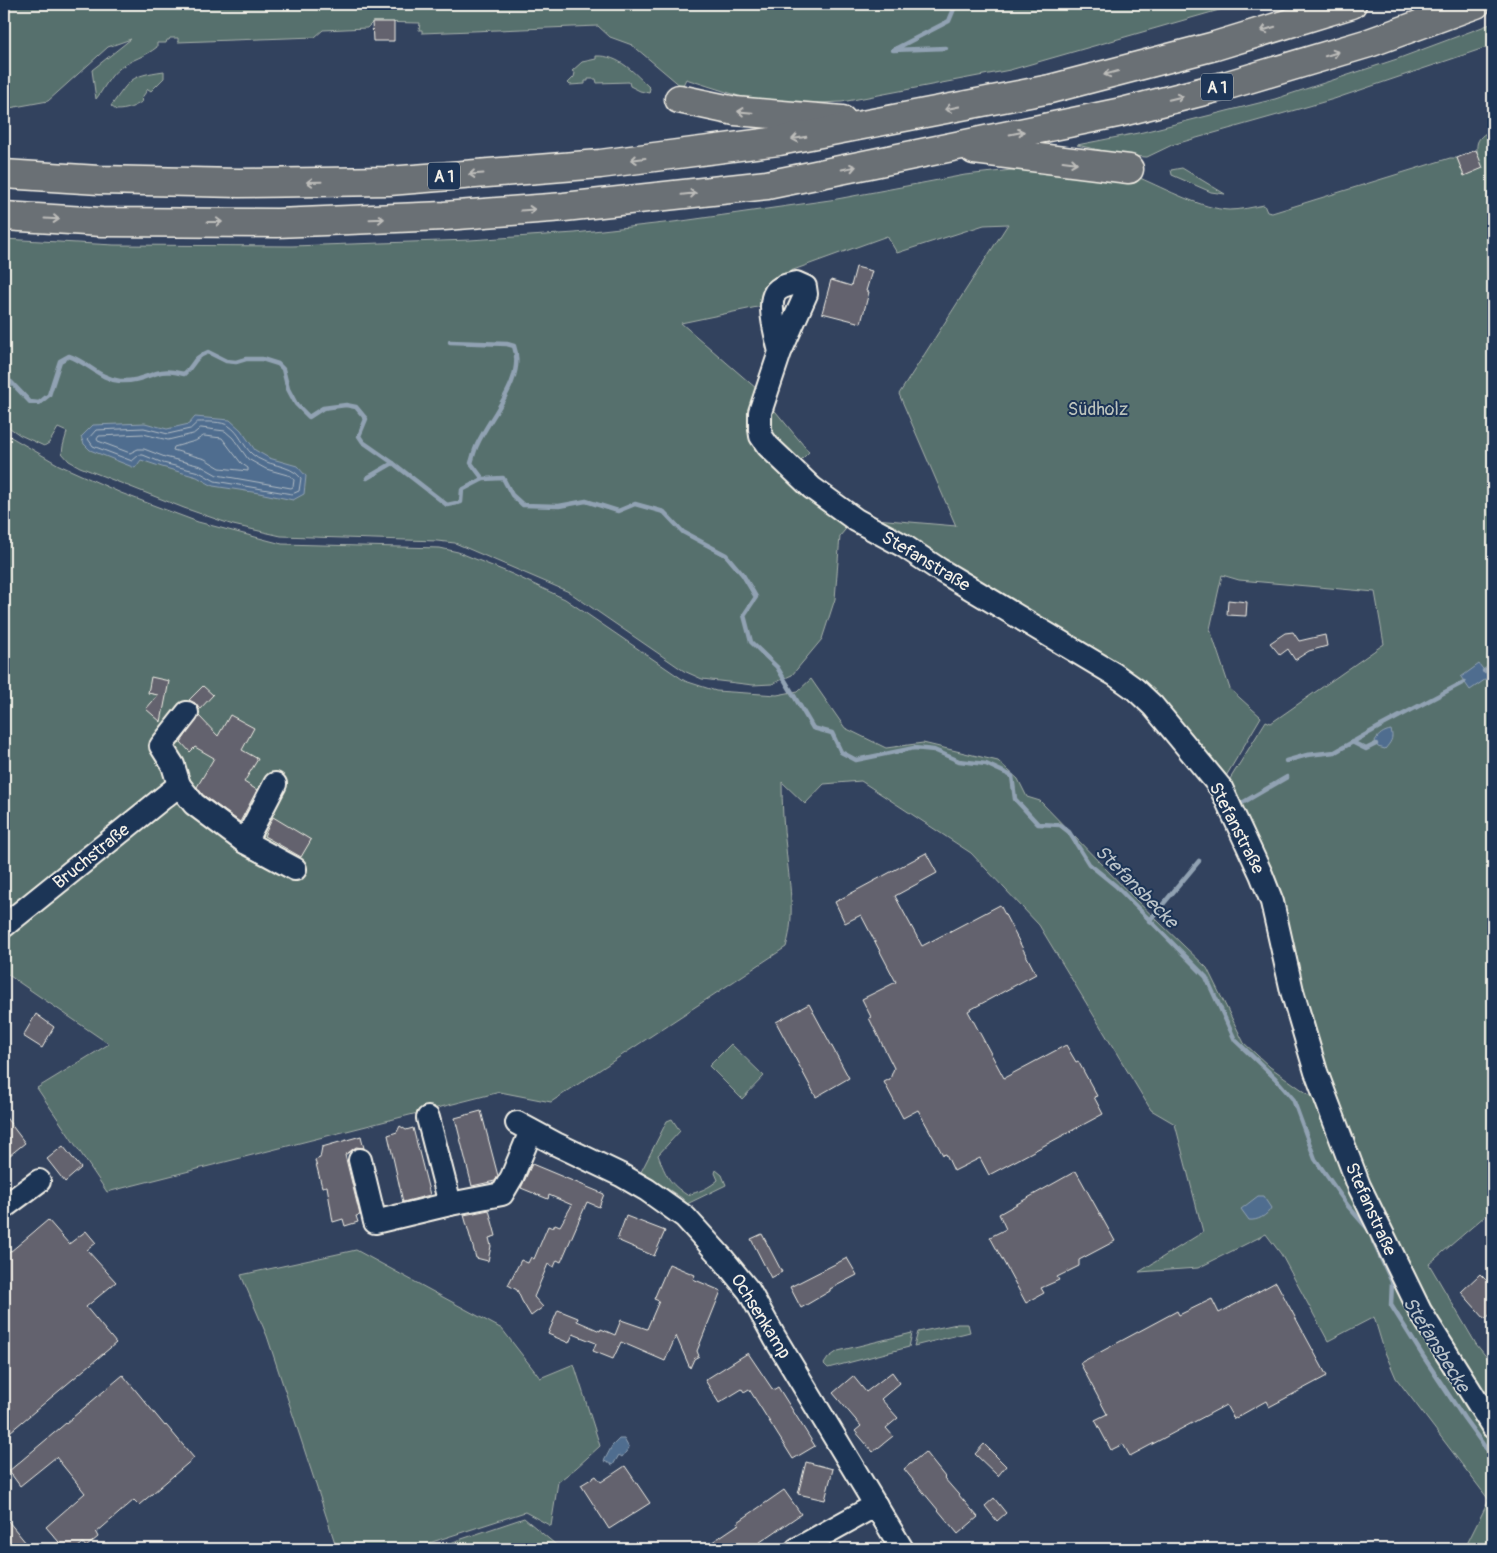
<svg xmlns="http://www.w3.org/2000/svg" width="1497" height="1553" viewBox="0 0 1497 1553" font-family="Pangolin,sans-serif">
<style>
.green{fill:#57706d;stroke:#a6b0aa;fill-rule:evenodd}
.water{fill:#4f6d8f;stroke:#91a2b3}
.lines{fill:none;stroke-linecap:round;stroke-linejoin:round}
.shore{stroke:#b2bcc4;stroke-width:1}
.stream{stroke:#91a2b3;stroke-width:4.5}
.building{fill:#63626e;stroke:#f4f1e8}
.minor-casing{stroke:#f4f1e8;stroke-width:26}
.highway-casing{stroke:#f4f1e8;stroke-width:31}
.minor{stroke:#1d3557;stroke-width:22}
.highway{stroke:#6b6f75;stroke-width:28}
.oneway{stroke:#bdbdba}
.labels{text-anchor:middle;stroke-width:4;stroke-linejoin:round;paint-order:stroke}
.shield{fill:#1d3557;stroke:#b4b9bc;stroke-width:1}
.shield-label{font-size:16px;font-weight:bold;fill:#f4f1e8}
.park-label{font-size:18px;fill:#bdc4bd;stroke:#1d3557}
.street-label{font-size:18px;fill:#f4f1e8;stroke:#1d3557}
.water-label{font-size:19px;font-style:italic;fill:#bac3c9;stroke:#1d3557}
</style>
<rect width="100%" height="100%" fill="#32425e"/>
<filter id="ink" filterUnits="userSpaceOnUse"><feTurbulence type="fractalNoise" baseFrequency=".02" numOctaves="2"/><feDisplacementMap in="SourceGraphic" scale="10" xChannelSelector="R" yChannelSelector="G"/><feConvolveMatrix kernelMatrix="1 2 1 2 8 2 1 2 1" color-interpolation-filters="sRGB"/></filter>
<g filter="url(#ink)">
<!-- green -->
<g class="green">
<path d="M4 4H1240L1010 70 842 102 794 104 742 97 686 79 682 87 637 49 632 45 610 37 598 26 422 33V30H419L420 23 373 22 367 28 323 30 315 37 178 42V38H170L169 40H167L166 43H157V47C145 57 132 59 120 68 109 76 104 89 96 99L92 70 131 39 108 47 48 101 4 109Z"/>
<polygon points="1493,23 1493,45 1334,99 1172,145 1147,157 1126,156 1077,145 1143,132 1275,99 1397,59"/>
<path d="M596 56C620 55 634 73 650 88L649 93 640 91 630 86 629 82 597 83 596 79H588V81H585V84L570 85 568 83 574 77 575 73 572 71 582 62 596 59Z"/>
<path d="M164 71V78L151 91 148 89 141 99 143 101C134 107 127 110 116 110L111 106C131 79 129 76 164 71Z"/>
<path d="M1493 130V1209L1429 1264 1476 1344 1493 1365V1549H1471L1466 1546 1489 1500 1396 1378 1384 1350 1374 1317 1328 1341 1281 1254 1266 1234 1198 1268 1139 1272 1203 1232 1175 1124 1151 1110 1039 925 971 853 861 781 824 784 805 804 782 782C782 804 783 826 786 848 789 882 796 914 786 947L551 1102 500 1092 107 1192 37 1088 109 1044 4 972V433L59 465 121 493 198 522 282 544 440 548 458 552 512 574 565 599 685 681 716 691 777 695 798 691 811 679 845 728 886 748 923 743 998 761 1018 779 1027 797 1040 801 1136 900 1207 968 1244 1043 1270 1067 1325 1106 1225 787 1266 721 1271 723 1384 644 1375 592 1239 580 1222 575 1210 629 1230 689 1261 717 1222 783 1144 689 859 513 840 536 835 599 822 639 792 675 772 684 753 685 702 679 684 671 569 592 455 543 437 541 281 536 233 525 184 508 80 467 69 461 62 453 63 446 67 432 58 428 49 443 44 446 20 435 4 424V239L114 245 292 246 470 240 575 233 682 221 837 199 965 175 1012 170H1062L1129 181 1140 178C1165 189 1203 209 1229 210 1241 210 1253 207 1264 205L1267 212 1272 213 1450 158H1457L1464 175 1482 168C1476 150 1471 138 1493 130ZM1008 224 899 394 956 526 876 519 851 504 798 463 809 452 757 389 681 323 762 306 774 277 887 236 897 253 984 225Z"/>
<polygon points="1182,168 1225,194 1211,192 1172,175 1171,170"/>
<polygon points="731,1044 764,1076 742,1099 709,1066"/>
<path d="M672 1119 680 1131 658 1155C666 1176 669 1183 687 1195 699 1192 709 1188 718 1180L715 1173 716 1170 722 1175 726 1185 687 1204 682 1198 641 1172 667 1121Z"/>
<polygon points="356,1250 502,1329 540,1378 574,1364 600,1446 576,1468 558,1482 551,1526 525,1512 426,1544 427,1549 337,1549 267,1336 241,1275"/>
<polygon points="957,1324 968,1324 970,1332 914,1346 918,1332"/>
<polygon points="912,1333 909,1347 828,1368 824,1364 828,1358 838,1351"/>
<polygon points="524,1518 561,1549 436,1549 435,1548"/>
</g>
<!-- water -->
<g class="water">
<polygon points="195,417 230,420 241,430 255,450 269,458 297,466 306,476 304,494 293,500 259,493 213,486 197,477 162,467 141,460 135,468 90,450 84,444 81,437 93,425 145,423 167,429 189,424"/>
<polygon points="1479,664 1489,677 1470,690 1461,677"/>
<path d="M1391 730C1394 739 1390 743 1385 749L1378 747 1375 741C1378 735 1384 731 1391 730Z"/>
<path d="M1258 1196H1263L1271 1208C1267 1216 1257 1221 1249 1220L1241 1209Z"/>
<polygon points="619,1439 624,1439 629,1448 622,1457 619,1455 613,1465 604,1461 612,1446"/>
</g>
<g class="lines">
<!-- shore -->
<g class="shore">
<path d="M198 422C207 422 222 421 229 426 240 433 243 446 252 454 266 467 289 463 301 478L299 491 292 494 215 481 199 472 163 463 143 455H139L132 461 93 446 88 439 96 430 144 428 168 434 190 429Z"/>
<polygon points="201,428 225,431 233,438 248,459 266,469 291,476 294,480 293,487 291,488 217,475 201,466 165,457 144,449 138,449 130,453 98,441 97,439 99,436 143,434 168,440 193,434"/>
<polygon points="204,436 222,438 241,463 248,468 248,471 220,468 205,459 173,450 174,447 195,441"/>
</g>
<!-- stream -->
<g class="stream">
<polyline points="946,48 893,50 949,21 956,4"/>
<path d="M450 342 507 344 514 346C526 379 490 416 477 445 474 451 473 457 471 463L483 479"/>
<path d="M4 379 11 382 30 402 39 403 49 395 60 361 69 356C87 362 100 379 120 381 134 382 145 377 157 373 166 370 175 372 184 374 196 364 191 359 208 352L226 361 236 362 246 359H262L278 364 283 369 288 389 296 404 309 417 323 408 346 405 356 407 366 419 359 436 363 442 393 463 447 505 461 502 462 490 483 479 503 478 512 495 523 505 559 506 586 501 618 511 635 504 664 512 683 532 726 555 743 575 756 597 744 615 751 642 777 667 813 728 832 733 841 752 856 760 914 748 934 750 959 761 986 764 1012 776 1015 799 1038 824 1060 825 1069 832 1089 864 1116 886 1206 977 1235 1040 1275 1078 1293 1099 1315 1159 1348 1206 1368 1229"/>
<polyline points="367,478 393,463"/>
<polyline points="1484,671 1490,667"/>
<polyline points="1352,742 1366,749 1376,744"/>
<polyline points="1286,761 1307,755 1335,752 1381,726 1464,682"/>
<polyline points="1237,806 1287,777"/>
<polyline points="1149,921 1199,861"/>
<polyline points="1373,1241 1392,1282 1391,1305 1423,1356 1464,1418 1493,1458"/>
</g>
</g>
<!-- building -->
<g class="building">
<polygon points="372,22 394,22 394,41 373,41"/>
<polygon points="1476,150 1483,168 1464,176 1457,158"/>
<polygon points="856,267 872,271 866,291 869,292 861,323 822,313 831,280 851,286"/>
<polygon points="1228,600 1247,602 1246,616 1227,615"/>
<polygon points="1293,632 1299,641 1325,635 1327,646 1309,651 1295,660 1288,649 1280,655 1270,643 1285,633"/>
<polygon points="151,677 169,681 161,722 146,709 158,695 148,693"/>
<polygon points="203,686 213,695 199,710 195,703 189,700"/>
<polygon points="230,715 254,728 242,750 258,759 244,782 257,790 240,822 203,795 197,787 214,758 195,747 190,752 181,742 199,716 218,736"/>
<polygon points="273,817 311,840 301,857 264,836"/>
<polygon points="926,853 937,873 895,896 922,946 1000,905 1036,974 968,1011 1004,1078 1066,1045 1076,1062 1078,1061 1097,1096 1094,1097 1103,1114 989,1175 980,1158 954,1171 946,1154 943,1155 918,1110 903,1118 884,1082 890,1079 894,1068 869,1018 871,1017 862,999 896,982 861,915 845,923 835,902"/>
<polygon points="809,1004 849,1078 816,1097 776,1022"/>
<polygon points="36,1014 54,1027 42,1048 23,1036"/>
<polygon points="481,1111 498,1176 495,1181 472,1186 455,1118"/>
<polygon points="4,1115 25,1143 4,1160"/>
<polygon points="400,1126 406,1130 413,1128 430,1195 403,1202 388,1135 397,1132"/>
<polygon points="361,1136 364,1148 356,1147 345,1155 360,1215 356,1216 358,1222 345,1226 343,1219 333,1222 327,1186 322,1187 315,1160 320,1158 322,1147"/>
<polygon points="63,1146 81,1168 65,1182 47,1159"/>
<polygon points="532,1164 604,1194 599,1207 587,1202 561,1262 557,1260 554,1267 548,1264 534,1297 543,1307 531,1316 522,1301 517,1290 508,1285 521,1260 528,1263 531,1257 534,1259 548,1226 553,1228 555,1224 560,1226 572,1205 549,1195 548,1199 521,1188"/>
<polygon points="1076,1171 1115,1241 1079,1260 1079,1266 1057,1277 1059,1280 1041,1288 1044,1293 1026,1303 990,1237 1006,1229 999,1214"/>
<polygon points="489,1210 496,1236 489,1238 491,1246 488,1261 476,1258 464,1215"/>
<polygon points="626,1216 665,1231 654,1256 617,1240"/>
<polygon points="48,1220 69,1244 86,1231 96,1243 87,1250 116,1282 86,1307 116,1343 4,1437 4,1257"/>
<polygon points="762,1234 782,1272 771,1278 751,1239"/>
<polygon points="847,1258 857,1275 830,1289 830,1291 801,1308 790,1287"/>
<polygon points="669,1264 695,1275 693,1279 721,1291 697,1351 699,1356 694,1359 690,1368 676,1336 665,1361 621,1342 613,1359 593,1351 596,1343 573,1334 569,1343 548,1334 558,1310 578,1318 577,1321 600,1331 601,1329 615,1335 621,1320 647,1329 659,1301 654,1299"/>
<polygon points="1480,1274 1493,1287 1493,1312 1485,1319 1461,1292"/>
<polygon points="1276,1282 1327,1376 1269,1407 1266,1401 1234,1419 1226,1405 1130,1456 1123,1444 1111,1450 1095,1420 1107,1414 1080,1363 1177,1311 1179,1315 1212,1299 1219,1313"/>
<polygon points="748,1353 773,1390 778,1387 815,1446 793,1459 749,1389 744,1392 742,1389 719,1403 705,1380"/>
<polygon points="892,1372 900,1383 881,1399 898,1418 886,1428 893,1436 873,1452 855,1431 861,1426 833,1393 853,1376 866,1392"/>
<polygon points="123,1375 165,1426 166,1425 194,1458 139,1505 134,1500 96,1533 98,1537 86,1547 83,1543 76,1549 65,1549 46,1527 85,1493 56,1457 20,1486 9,1471"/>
<polygon points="984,1444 1006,1466 998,1476 975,1454"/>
<polygon points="925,1452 945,1477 944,1478 978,1517 958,1534 904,1469"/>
<polygon points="806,1462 833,1469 825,1500 798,1494"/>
<polygon points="625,1466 650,1503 609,1529 581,1485 596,1476 601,1482"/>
<polygon points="784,1490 801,1514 750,1549 702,1549 739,1524 738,1522"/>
<polygon points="994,1498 1006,1513 997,1521 985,1506"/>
<polygon points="4,1516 31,1549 4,1549"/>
</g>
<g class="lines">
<!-- minor casing -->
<g class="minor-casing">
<g id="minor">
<path d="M780 352C777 338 767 305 775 293 780 286 789 285 796 283L805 287 806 294 780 352 760 412V429L761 436 768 446 812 488 856 520 904 546 940 570 1114 674 1135 689 1153 706 1221 788 1261 874 1272 902 1292 991 1316 1072 1359 1186 1420 1311 1493 1427"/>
<polyline points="179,785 173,765 161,746 187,713"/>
<polyline points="245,842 295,869"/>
<polyline points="4,926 179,785 194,804 245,842 275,784"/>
<polyline points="428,1118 450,1204"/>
<polyline points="517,1123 556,1144 621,1175 647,1190 685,1217 723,1259 749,1291 775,1338 902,1549"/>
<polyline points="360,1160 375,1222 450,1204 502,1194 512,1177 531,1131"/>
<polyline points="4,1207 39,1181"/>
<polyline points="797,1549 876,1505"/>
</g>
</g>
<!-- highway casing -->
<g class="highway-casing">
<g id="highway">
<polyline points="679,99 735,111 842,120"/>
<polyline points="974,150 1129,169"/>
<polyline points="4,174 99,180 239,183 389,181 600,164 779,141 1050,89 1215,46 1352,4"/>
<polyline points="4,216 102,222 277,223 444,216 564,207 767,185 1122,112 1228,85 1369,43 1476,4"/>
</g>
</g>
<!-- minor -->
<use href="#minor" class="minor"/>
<!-- highway -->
<use href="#highway" class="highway"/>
</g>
<!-- one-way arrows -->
<defs><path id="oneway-shaft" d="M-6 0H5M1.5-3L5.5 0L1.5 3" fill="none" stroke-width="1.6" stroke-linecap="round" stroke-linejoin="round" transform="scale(1.25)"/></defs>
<g class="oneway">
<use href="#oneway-shaft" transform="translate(1268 29) rotate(163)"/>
<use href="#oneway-shaft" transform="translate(1332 54) rotate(-17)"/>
<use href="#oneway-shaft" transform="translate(1111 73) rotate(165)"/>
<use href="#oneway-shaft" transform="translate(1176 98) rotate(-14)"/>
<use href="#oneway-shaft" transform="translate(952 108) rotate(169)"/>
<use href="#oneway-shaft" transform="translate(745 112) rotate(-175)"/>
<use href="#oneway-shaft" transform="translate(1017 133) rotate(-12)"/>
<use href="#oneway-shaft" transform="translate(799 138) rotate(170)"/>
<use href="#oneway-shaft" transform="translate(638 159) rotate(173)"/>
<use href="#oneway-shaft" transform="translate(1070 162) rotate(7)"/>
<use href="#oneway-shaft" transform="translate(849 168) rotate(-12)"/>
<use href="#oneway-shaft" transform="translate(476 174) rotate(176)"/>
<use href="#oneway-shaft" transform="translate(314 182) rotate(179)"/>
<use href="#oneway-shaft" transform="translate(689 194) rotate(-6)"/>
<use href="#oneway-shaft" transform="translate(528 210) rotate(-4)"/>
<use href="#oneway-shaft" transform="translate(52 219) rotate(3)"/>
<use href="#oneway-shaft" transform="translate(377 219) rotate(-2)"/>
<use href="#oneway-shaft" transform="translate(215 222)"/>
</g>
</g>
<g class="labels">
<!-- shield labels -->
<g class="shield">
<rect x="1201" y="73.5" width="32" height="27" rx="4"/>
<rect x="428" y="162.5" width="32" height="27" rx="4"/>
</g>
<g class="shield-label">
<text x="1217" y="93">A 1</text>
<text x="444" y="182">A 1</text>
</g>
<!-- park labels -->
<g class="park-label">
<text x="1098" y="415">Südholz</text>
</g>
<!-- street labels -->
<g class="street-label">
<text transform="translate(926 561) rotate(31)" y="6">Stefanstraße</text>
<text transform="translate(1237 828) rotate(63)" y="6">Stefanstraße</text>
<text transform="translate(91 856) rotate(-39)" y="6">Bruchstraße</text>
<text transform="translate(1371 1209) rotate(66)" y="6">Stefanstraße</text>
<text transform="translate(761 1316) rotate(58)" y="6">Ochsenkamp</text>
</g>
<!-- water labels -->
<g class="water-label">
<text transform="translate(1137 886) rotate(45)" y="7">Stefansbecke</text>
<text transform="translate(1437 1344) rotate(58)" y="7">Stefansbecke</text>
</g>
</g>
<!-- margin -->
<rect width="1497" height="1553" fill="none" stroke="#1d3557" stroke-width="20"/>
<rect x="10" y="10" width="1477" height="1533" fill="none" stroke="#f4f1e8" stroke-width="2" filter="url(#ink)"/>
</svg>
